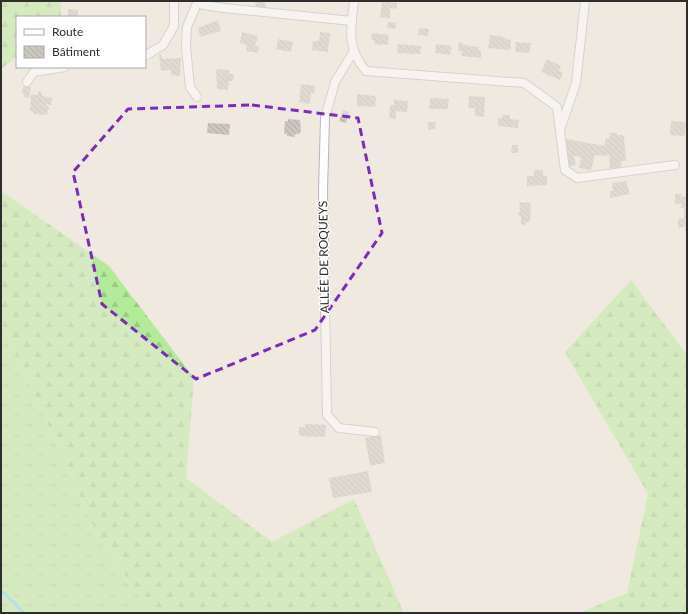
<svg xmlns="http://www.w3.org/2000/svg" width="688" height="614" viewBox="0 0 688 614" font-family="Lato,sans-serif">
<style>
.grass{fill:url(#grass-tufts)}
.forest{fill:url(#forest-firs)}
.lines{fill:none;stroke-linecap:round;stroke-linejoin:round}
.stream{stroke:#6ad2fb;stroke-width:2.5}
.building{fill:url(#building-back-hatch)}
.street-casing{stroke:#b4b6c2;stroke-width:10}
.street{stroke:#fff;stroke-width:8}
.marked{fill:none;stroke:#7b2cbf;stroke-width:3;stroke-dasharray:8 5;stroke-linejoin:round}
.labels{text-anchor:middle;stroke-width:3;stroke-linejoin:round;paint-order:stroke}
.street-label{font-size:12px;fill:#2e2e2e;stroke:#fff}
</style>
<defs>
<pattern id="grass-tufts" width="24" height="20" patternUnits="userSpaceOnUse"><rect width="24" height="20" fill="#b3eb98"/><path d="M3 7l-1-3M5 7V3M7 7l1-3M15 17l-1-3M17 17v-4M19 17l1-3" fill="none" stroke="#9aca83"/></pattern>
<pattern id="forest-firs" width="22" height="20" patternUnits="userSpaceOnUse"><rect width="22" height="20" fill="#b3eb98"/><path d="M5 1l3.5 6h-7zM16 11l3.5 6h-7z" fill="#9aca83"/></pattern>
<pattern id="building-back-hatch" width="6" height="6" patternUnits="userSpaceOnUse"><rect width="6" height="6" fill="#cbc7be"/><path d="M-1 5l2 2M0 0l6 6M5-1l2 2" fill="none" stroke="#afaba4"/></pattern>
</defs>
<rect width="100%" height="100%" fill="#f0e9e0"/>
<!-- grass -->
<polygon class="grass" points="1,320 100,540 152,613 1,613"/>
<!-- forest -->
<g class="forest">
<polygon points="1,1 61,1 61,17 17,17 17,57 1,69"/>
<polygon points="1,191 109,266 194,378 186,478 272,542 354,499 404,613 152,613 100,540 1,320"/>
<polygon points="631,280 687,355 687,613 579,613 627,593 648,494 565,352"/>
</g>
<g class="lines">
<!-- stream -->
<polyline class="stream" points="1,590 24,613"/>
</g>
<!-- building -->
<g class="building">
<polygon points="255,1 265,1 266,7 256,7"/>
<polygon points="382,2 397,3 397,9 390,8 390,18 380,17"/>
<polygon points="68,9 78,10 78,17 68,17"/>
<polygon points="218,20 221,31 200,37 198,28"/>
<polygon points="388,22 396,23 395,29 387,28"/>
<polygon points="419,28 429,29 428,36 418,35"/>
<polygon points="242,32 258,36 255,46 259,47 258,53 246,51 247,45 240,43"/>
<polygon points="320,32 330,33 328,52 312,50 313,41 319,41"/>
<polygon points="372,33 389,35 388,45 374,44 374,40 371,40"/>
<polygon points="490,35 505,37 505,39 511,40 510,50 488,48"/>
<polygon points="278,39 293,42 291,52 276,49"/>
<polygon points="459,42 463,43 463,45 479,47 479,50 481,50 481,58 461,56 462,51 458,51"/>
<polygon points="516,42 531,43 529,53 515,52"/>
<polygon points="398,44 421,46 420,54 397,53"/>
<polygon points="436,44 452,46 450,55 435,53"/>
<polygon points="159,54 161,54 162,59 181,58 180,76 171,75 171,70 161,71"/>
<polygon points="547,59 561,66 559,71 563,73 560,80 541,72"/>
<polygon points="216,69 229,70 229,74 234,74 233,81 229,81 228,90 217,89"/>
<polygon points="301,84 315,86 314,93 311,93 310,104 299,102"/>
<polygon points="24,86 31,87 29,98 25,97 22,92"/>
<polygon points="39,91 42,93 42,96 52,98 51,105 47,104 46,106 49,107 47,115 34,114 33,111 30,111 31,94 37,95"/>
<polygon points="357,94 376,96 375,107 357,106"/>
<polygon points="469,96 485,97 484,117 475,116 475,108 468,108"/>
<polygon points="430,98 449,99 448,109 429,109"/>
<polygon points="394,100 408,101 407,112 396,111 396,119 389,118 390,105 394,105"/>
<polygon points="343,110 349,112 346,123 339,121"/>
<polygon points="502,115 510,115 510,119 519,120 518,128 498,126 498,118 502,118"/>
<polygon points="288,119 300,120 301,131 299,134 295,134 295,137 287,136 287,134 284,134 285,121 288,121"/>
<polygon points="671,121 686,122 685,136 670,135"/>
<polygon points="428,122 436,122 435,129 428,130"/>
<polygon points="208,123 230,124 229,135 207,133"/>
<polygon points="610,133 617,133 617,135 622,135 624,137 626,161 621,161 622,171 610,171 609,154 606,156 595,155 591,170 579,168 581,158 577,156 574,156 576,165 568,167 565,150 566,139 605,146 605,139 610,138"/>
<polygon points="512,145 518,145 518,153 511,153"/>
<polygon points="534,170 543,170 543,176 547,176 547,185 527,186 527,176 534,176"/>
<polygon points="626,181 630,194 610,198 610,191 613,191 612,183"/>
<polygon points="675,194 681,194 681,197 687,196 687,231 685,232 685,227 678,228 678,219 684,218 684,208 681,208 681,204 675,204"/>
<polygon points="519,202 531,203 530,222 526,222 526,225 521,224 521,216 518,215 518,212 520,213"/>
<polygon points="305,424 326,425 325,437 299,436 299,427 305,427"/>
<polygon points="381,435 385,463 370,466 365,438"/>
<polygon points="368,471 372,492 333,498 329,478"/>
</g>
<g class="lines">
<!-- street casing -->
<g class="street-casing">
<g id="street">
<polyline points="199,1 203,5 224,8 352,21"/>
<path d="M354 1C351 29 346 48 366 71L524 83 557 107 565 170 577 178 675 165"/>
<polyline points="354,51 335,82 325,118 323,191 327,415 339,428 375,432"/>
<polyline points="145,56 163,45 174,26 174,1"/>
<polyline points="27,82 34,72 65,67"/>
<polyline points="197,97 190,87 186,47 187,27 198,1"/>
<polyline points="561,127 576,83 585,1"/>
</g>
</g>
<!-- street -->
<use href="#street" class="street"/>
</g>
<!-- marked area -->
<path d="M0 0H688V614H0ZM252 105 358 118 382 233 315 330 196 379 102 304 73 172 128 109Z" fill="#f0e9e0" fill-opacity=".55" fill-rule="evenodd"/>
<path class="marked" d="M252 105 358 118 382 233 315 330 196 379 102 304 73 172 128 109Z"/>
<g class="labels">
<!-- street labels -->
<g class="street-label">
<text transform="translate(324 257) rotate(-91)" y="4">ALLÉE DE ROQUEYS</text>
</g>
</g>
<!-- border -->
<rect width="688" height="614" fill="none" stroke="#2e2e2e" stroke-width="4"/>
<!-- legend -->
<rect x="16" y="16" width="130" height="52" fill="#ffffff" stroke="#ababab"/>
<rect x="24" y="29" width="20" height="6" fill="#ffffff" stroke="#ababab"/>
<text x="52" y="36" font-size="12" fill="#2e2e2e">Route</text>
<rect x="24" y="46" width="20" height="12" fill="url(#building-back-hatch)" stroke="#ababab"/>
<text x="52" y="56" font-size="12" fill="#2e2e2e">Bâtiment</text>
</svg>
